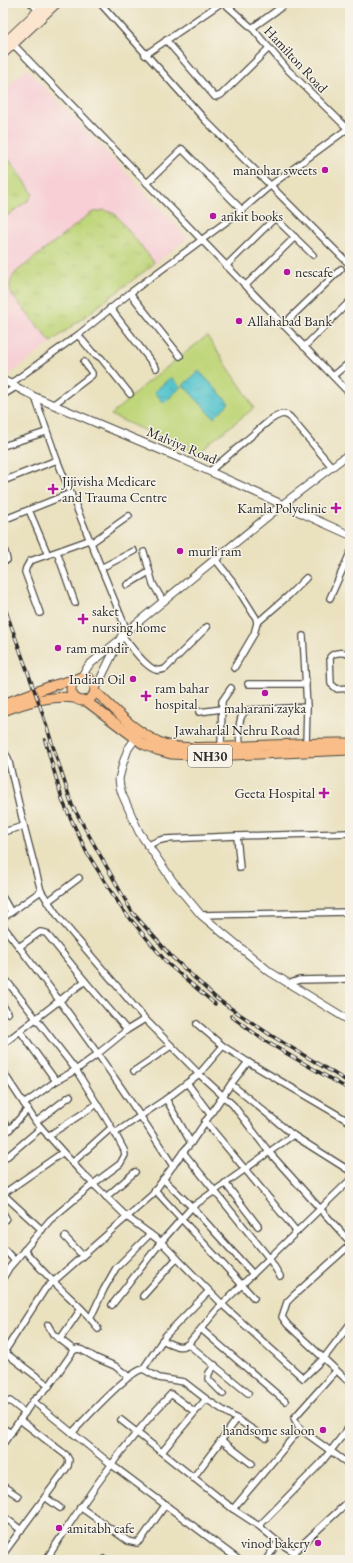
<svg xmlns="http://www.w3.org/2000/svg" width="353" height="1563" viewBox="0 0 353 1563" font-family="'EB Garamond',serif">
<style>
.built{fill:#f7cfd5}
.grass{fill:url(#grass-tufts);stroke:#768052}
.park{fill:#c0d67a;stroke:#768052}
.water{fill:url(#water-ripples);stroke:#41787c}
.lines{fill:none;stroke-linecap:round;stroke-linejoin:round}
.minor-casing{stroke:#484641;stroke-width:8}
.tertiary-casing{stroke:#484641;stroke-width:9}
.secondary-casing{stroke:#484641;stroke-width:10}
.trunk-casing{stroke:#484641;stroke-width:11}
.minor{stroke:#fff;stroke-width:5.5}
.tertiary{stroke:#fff;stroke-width:7}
.secondary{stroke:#fce5cf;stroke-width:8}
.trunk{stroke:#f8bd88;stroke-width:9}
.rail-casing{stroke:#2b2b2b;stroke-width:3.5}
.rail{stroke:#f7f3e8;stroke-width:2;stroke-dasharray:6;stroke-linecap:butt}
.poi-dot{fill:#b5179e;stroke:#f7f3e8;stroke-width:1.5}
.labels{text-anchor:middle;stroke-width:3;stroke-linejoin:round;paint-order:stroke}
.shield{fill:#f7f3e8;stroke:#686764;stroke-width:1}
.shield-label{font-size:13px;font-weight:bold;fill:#2b2b2b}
.street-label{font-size:14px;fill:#2b2b2b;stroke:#f7f3e8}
.poi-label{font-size:14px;fill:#2b2b2b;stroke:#f7f3e8;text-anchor:start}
</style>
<defs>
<pattern id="grass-tufts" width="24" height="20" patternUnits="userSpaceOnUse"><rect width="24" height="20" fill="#c0d67a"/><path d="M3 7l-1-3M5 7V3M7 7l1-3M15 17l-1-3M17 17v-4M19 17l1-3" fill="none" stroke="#a5b86a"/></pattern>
<pattern id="water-ripples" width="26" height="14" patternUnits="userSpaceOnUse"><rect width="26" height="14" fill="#57c5cd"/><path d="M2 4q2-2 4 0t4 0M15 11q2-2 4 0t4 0" fill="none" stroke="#4ca9b0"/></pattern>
</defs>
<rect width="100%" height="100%" fill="#f7f3e8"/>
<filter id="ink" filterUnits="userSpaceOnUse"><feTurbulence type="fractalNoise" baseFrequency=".025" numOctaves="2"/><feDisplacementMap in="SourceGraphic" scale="8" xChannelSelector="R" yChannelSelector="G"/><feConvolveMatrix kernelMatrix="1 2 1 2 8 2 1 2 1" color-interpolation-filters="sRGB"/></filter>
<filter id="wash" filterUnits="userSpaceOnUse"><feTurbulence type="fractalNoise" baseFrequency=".012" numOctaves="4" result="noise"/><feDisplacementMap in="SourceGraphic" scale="16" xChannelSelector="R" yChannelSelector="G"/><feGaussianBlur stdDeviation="0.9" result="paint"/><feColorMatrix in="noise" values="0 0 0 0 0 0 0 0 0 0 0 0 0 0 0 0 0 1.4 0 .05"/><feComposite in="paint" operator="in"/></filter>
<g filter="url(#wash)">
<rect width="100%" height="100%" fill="#eae1bf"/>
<!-- built -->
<polygon class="built" points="27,69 188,238 10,374 3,371 3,91"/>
<!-- grass -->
<g class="grass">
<polygon points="3,152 21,175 33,194 29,200 7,216 3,211"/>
<path d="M104 210 115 214 154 262 150 267 51 342 12 295C8 286 10 281 15 273L91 213Z"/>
</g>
<!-- park -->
<polygon class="park" points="207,336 246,394 254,408 195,454 111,415 145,384"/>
<!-- water -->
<g class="water">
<polygon points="199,371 229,403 214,418 183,385"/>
<polygon points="171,377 181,387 164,403 154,392"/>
</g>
</g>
<g filter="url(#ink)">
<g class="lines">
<!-- minor casing -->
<g class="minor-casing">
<g id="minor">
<polyline points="31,3 38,10"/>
<polyline points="100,3 206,121 350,265"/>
<polyline points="224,3 252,28 288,70 350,131"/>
<polyline points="252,28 287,3"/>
<polyline points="166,40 215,97 221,95 269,48"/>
<polyline points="13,44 350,394"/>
<polyline points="145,55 221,3"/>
<polyline points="147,183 182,149 242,210"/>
<polyline points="226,266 275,218 313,255"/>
<polyline points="245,286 295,237"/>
<polyline points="130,293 180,356"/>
<polyline points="110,308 156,368"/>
<polyline points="283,325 341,269"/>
<polyline points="78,335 93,353 101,358 130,394"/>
<polyline points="304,347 350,301"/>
<polyline points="333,376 350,362"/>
<polyline points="10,384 78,335 130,293 242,210 271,185 350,127"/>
<polyline points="3,395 16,387"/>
<polyline points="35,397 57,460 127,631"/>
<polyline points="54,404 92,375 92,373 84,362"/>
<polyline points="3,446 46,432"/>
<path d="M210 471 270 420C277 416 283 411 290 417L332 467"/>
<polyline points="3,481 57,460"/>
<polyline points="29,510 48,555"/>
<polyline points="3,520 71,493"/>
<polyline points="91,543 129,516"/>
<polyline points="3,544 7,560"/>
<polyline points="57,552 75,603"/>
<polyline points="144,552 153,584 163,601"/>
<polyline points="215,559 234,583 256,618 257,623"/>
<polyline points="101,568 134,551"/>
<polyline points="127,585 149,572"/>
<polyline points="330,598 350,553"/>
<polyline points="40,613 25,572 26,568 30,561 89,540"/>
<path d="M122 635C129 644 145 667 156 670 159 671 162 670 165 669L207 627"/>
<polyline points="303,636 307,707 306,744"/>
<path d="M350 656C346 651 334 652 330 657L331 684 337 689 350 688"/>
<polyline points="234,668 254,634 257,623 288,596 306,578"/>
<polyline points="248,684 306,684"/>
<polyline points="199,712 222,709"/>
<polyline points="221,747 222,701 231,688"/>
<path d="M240 747C240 737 236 716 247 710L307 707"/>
<polyline points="3,750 8,758 24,826 41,891 60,919 145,1019 199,1074 233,1105 269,1152 350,1242"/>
<polyline points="3,832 24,826"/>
<polyline points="237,836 240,868"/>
<polyline points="147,846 157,841 165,839 237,836 350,833"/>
<polyline points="3,898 11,912"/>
<polyline points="47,902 79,878"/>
<polyline points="201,915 350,912"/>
<polyline points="3,918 41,891"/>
<path d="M3 926C63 1003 120 1083 173 1166"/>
<polyline points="19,947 40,932 46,933 85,981 127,1030"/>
<polyline points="3,976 76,1070 115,1133 124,1150 125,1155 120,1164 93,1184 50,1220 9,1268 3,1278"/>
<polyline points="288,984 299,980 350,979"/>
<polyline points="3,1006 8,1013"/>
<polyline points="197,1024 223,1046 248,1062 350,1122"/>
<polyline points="20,1031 56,1081"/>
<polyline points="3,1044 85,981"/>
<polyline points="134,1071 171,1046"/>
<polyline points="3,1072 36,1122 80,1171 127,1217 161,1242 226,1308 303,1378 324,1358 350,1324"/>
<polyline points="187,1083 210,1114"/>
<polyline points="231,1084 293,1135 350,1171"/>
<polyline points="24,1104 56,1081 76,1070 95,1056 127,1030 145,1019"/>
<polyline points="3,1121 9,1130 28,1109"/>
<polyline points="205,1121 297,1232"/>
<polyline points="36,1122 70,1096"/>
<polyline points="115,1133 166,1099"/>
<polyline points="3,1135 9,1130"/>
<polyline points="48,1136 97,1104"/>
<polyline points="191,1143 166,1099 199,1074 223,1046"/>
<polyline points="183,1152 269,1258 280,1276"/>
<polyline points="3,1160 41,1128"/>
<polyline points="72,1163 111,1128"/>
<polyline points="163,1179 192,1207 253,1274"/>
<polyline points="225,1183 258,1226"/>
<polyline points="155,1190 254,1298"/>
<polyline points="3,1194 62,1153"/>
<polyline points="3,1194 42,1230"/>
<polyline points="106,1197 135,1172"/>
<polyline points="3,1213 6,1218 3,1222"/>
<polyline points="65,1237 82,1255"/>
<polyline points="350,1245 293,1296 287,1302 282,1317 287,1324 350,1383"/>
<polyline points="4,1249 15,1261"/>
<path d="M24 1250C34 1261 43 1272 54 1282 68 1297 87 1311 98 1329"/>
<polyline points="143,1296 177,1258"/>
<polyline points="112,1305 161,1242 192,1207 293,1135"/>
<polyline points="90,1319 104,1289 116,1268 150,1234"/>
<polyline points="48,1325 53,1334 74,1350"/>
<polyline points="201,1329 285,1401"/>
<polyline points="60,1339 81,1309"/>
<path d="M162 1340C171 1344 180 1350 188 1344"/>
<polyline points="3,1351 49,1386"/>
<polyline points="3,1354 45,1289 152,1195 183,1152 191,1143 231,1084 248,1062"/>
<polyline points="215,1365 209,1373 208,1379 223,1394"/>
<polyline points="143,1369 166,1335 209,1291"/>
<polyline points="336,1371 294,1418 300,1429 350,1465"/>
<polyline points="248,1393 188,1344 222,1304 350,1180"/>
<polyline points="206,1399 266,1438"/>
<polyline points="33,1401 112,1465 239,1560"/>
<polyline points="4,1403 10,1401 25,1413"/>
<polyline points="121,1420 233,1509 259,1526 278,1542 294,1552 350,1500"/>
<polyline points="3,1428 11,1433"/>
<path d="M72 1433C84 1420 128 1372 143 1369L159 1378 184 1382 206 1399 195 1412"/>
<polyline points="221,1440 252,1464"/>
<polyline points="3,1444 33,1401 49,1386 74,1350 78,1349 82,1350 96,1358 115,1366 129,1377"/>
<polyline points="193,1478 237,1419"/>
<polyline points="3,1486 18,1496"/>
<polyline points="45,1497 60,1508"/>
<polyline points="80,1507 128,1541 137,1543 141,1540 166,1504"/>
<polyline points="233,1509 300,1429"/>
<polyline points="3,1516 21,1530"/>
<polyline points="259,1526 321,1463 350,1426"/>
<polyline points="3,1554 68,1466 69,1460 66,1455 20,1420"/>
<path d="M46 1560C83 1502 123 1444 171 1394L195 1412 162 1452"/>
<polyline points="104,1560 105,1559"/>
<polyline points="266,1560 278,1542"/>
<polyline points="321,1560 322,1559"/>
</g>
</g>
<!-- tertiary casing -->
<g class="tertiary-casing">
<g id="tertiary">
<polyline points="3,380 35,397 182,459 350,535"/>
<polyline points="81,677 89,665 117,642"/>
<polyline points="96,688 122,635 283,504 350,453"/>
<polyline points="138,735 128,749 123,763 119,779 120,787 122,794 139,832 172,880 201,915 270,972 350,1021"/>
</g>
</g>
<!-- secondary casing -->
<g class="secondary-casing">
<g id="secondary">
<polyline points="3,44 46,3"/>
<polyline points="3,54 57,3"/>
</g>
</g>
<!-- trunk casing -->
<g class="trunk-casing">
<g id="trunk">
<circle cx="83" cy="689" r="12"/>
<path d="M95 691C115 710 134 731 159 742 178 750 200 747 220 747 263 746 307 742 350 743"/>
<polyline points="86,701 143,744 157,750 171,754 212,756 350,750"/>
<polyline points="3,704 51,686 75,679"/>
<path d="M3 711C27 702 49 695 74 698"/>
</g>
</g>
<!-- minor -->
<use href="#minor" class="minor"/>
<!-- tertiary -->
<use href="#tertiary" class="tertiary"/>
<!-- secondary -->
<use href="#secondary" class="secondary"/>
<!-- trunk -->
<use href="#trunk" class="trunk"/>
<!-- rail casing -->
<g class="rail-casing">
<g id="rail">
<polyline points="3,603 40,706 72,805 132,912 171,956 217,999 272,1036 350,1083"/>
<polyline points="45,740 63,802 87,853 123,910 168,964 215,1004"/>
<polyline points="231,1016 265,1041 350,1090"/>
</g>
</g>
<!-- rail -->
<use href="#rail" class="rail"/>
</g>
</g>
<!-- markers -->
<g class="poi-dot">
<circle cx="325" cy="170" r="4"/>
<circle cx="213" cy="216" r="4"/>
<circle cx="287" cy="272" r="4"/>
<circle cx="239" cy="321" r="4"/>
<path d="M51 483h4v4h4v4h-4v4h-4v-4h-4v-4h4z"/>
<path d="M334 502h4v4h4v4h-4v4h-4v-4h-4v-4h4z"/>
<circle cx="180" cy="551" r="4"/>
<path d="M81 613h4v4h4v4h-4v4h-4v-4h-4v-4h4z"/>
<circle cx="58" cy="648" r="4"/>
<circle cx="133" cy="679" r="4"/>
<circle cx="265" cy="693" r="4"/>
<path d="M144 690h4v4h4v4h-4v4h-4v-4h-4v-4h4z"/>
<path d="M322 787h4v4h4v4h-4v4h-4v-4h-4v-4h4z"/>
<circle cx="323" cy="1430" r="4"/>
<circle cx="59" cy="1528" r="4"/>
<circle cx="318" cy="1543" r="4"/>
</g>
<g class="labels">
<!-- shield labels -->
<rect class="shield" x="188" y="745" width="44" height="22" rx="3"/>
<g class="shield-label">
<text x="210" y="761">NH30</text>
</g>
<!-- street labels -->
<g class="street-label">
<text transform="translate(296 59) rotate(47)" y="5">Hamilton Road</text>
<text transform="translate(182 445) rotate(23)" y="5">Malviya Road</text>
<text x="237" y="735">Jawaharlal Nehru Road</text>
</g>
<!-- poi labels -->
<g class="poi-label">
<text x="317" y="175" text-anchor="end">manohar sweets</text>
<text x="221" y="221">ankit books</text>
<text x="295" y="277">nescafe</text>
<text x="247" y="326">Allahabad Bank</text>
<text x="62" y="486">Jijivisha Medicare<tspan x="62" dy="16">and Trauma Centre</tspan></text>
<text x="327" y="513" text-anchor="end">Kamla Polyclinic</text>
<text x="188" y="556">murli ram</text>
<text x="92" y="616">saket<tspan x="92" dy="16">nursing home</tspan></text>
<text x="66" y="653">ram mandir</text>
<text x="125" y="684" text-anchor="end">Indian Oil</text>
<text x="155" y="693">ram bahar<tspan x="155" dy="16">hospital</tspan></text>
<text x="265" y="713" text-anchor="middle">maharani zayka</text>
<text x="315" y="798" text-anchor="end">Geeta Hospital</text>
<text x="315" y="1435" text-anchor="end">handsome saloon</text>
<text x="67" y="1533">amitabh cafe</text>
<text x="310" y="1548" text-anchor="end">vinod bakery</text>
</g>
</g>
<!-- margin -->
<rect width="353" height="1563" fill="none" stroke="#f7f3e8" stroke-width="16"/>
</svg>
